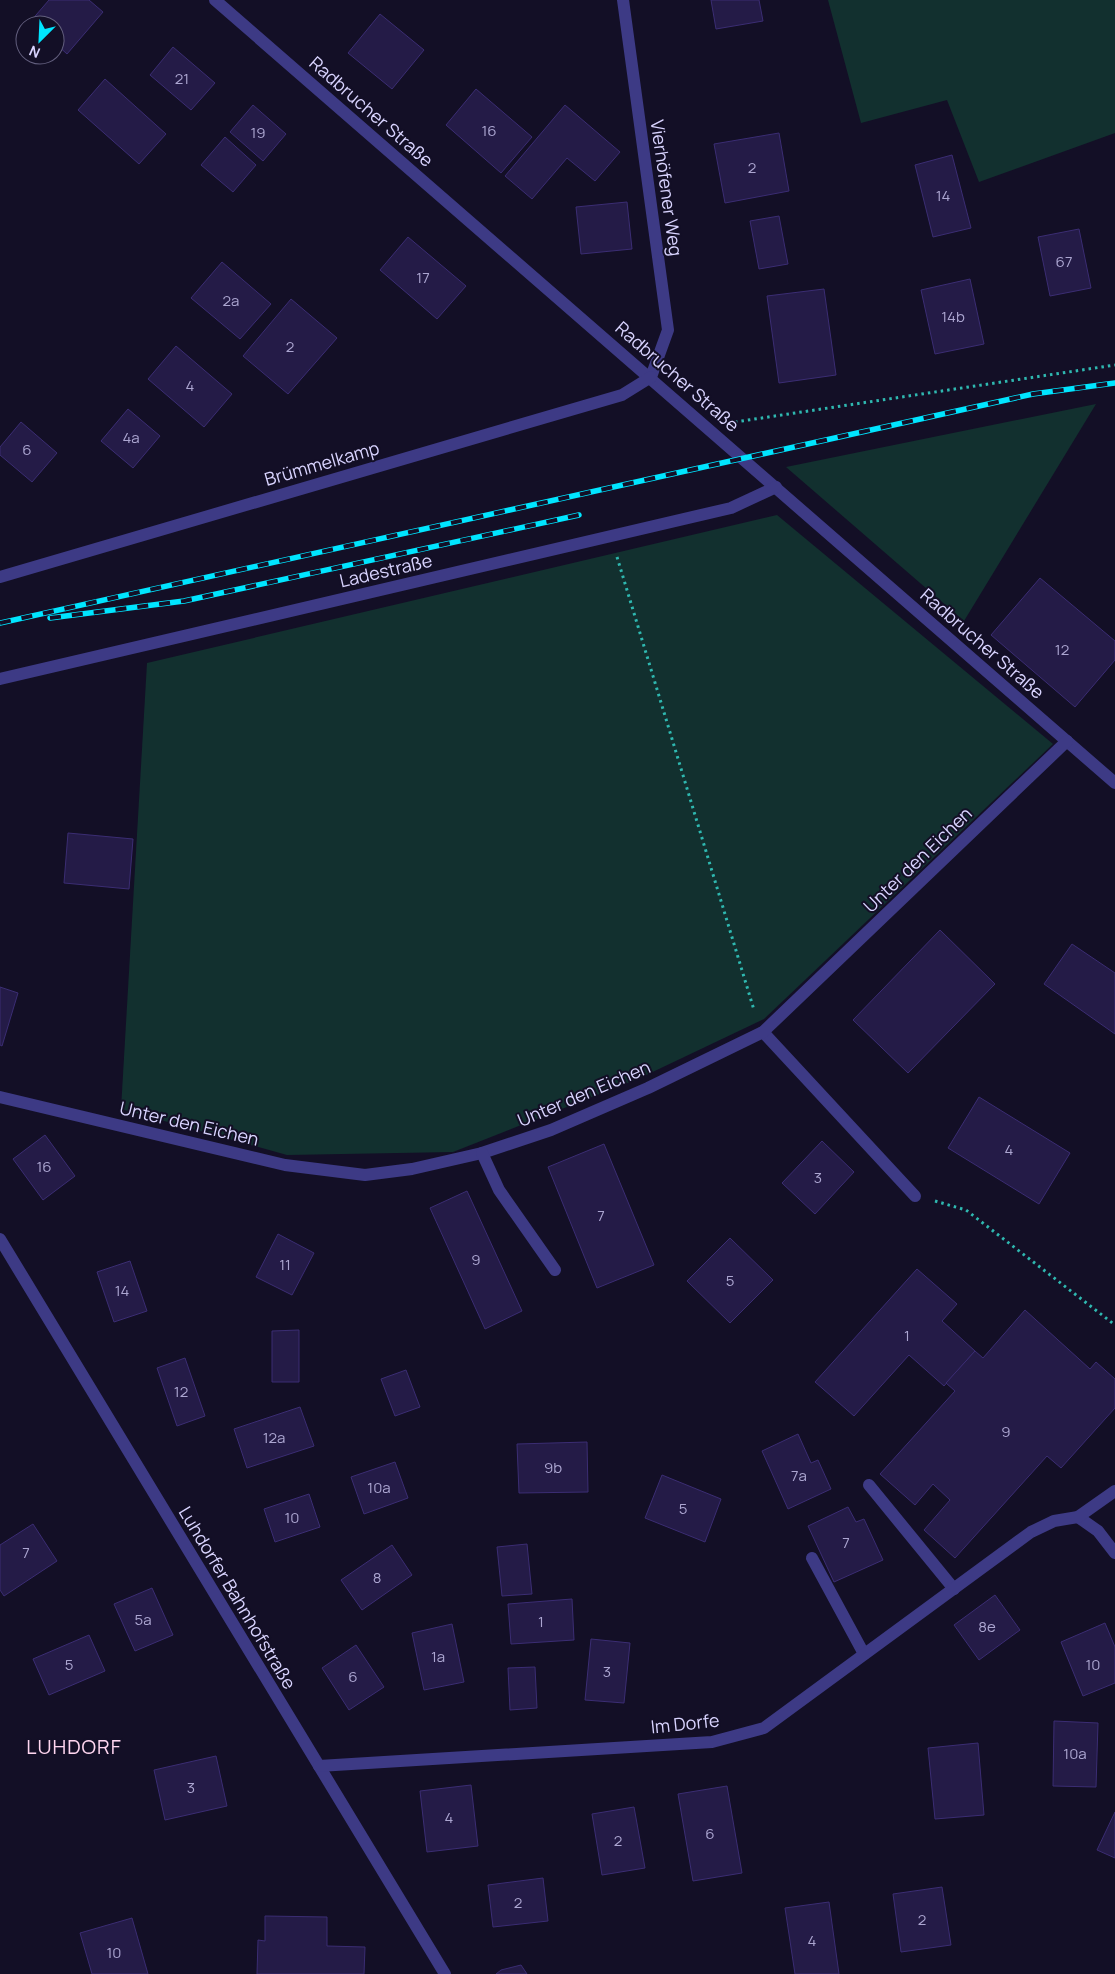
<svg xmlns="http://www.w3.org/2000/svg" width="1115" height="1974" viewBox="0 0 1115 1974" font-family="Manrope,sans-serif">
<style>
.green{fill:#12302f}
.building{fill:#241b47;stroke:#3b2d73}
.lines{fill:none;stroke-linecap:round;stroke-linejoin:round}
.path{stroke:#2fb8b0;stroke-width:3;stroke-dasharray:2.5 4;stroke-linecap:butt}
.minor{stroke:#3d3a85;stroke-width:12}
.rail-casing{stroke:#00e5ff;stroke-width:5.5}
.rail{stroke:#130f26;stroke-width:4;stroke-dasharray:11;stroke-linecap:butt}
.labels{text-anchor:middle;stroke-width:4;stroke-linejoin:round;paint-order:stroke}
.number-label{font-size:15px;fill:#aca6d1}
.street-label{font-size:18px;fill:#d9d4ff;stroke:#130f26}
.quarter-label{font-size:20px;letter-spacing:1px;fill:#ffd6f0;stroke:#130f26}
</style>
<rect width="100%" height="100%" fill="#130f26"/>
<!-- green -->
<g class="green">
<polygon points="828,0 1115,0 1115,133 979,182 947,100 861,123"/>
<polygon points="1096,404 964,621 786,467"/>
<polygon points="777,515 1053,744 764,1019 640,1078 453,1152 287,1155 121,1109 147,663"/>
</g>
<!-- building -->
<g class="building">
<polygon points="49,0 89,0 103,12 67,54 55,43 55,25 33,25 30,22"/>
<polygon points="711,0 759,0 763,21 716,29"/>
<polygon points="380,14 424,50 392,89 348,53"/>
<polygon points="173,47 215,83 191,110 150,75"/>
<polygon points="105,79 166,134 139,164 78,110"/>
<polygon points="476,89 532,137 501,173 446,125"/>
<polygon points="253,105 286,134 263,161 230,132"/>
<polygon points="565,105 620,152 595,181 567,158 532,199 505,176"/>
<polygon points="779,133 789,191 725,203 714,144"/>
<polygon points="225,137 256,165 233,192 201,165"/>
<polygon points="952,155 971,228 933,237 915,165"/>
<polygon points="627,202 632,249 581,254 576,207"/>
<polygon points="779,216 788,264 759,269 750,221"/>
<polygon points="1079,229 1091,288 1050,296 1038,237"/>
<polygon points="408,237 466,286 437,319 380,270"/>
<polygon points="222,262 271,304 240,339 191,298"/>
<polygon points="970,279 984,344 935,354 921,290"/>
<polygon points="824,289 836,375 779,383 767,296"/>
<polygon points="291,299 337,338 288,394 243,356"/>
<polygon points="176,346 232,394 204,427 148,379"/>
<polygon points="128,409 160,436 133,468 101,441"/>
<polygon points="21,422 57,453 32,482 0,455 0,447"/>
<polygon points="1040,578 1115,641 1115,660 1075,707 991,635"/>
<polygon points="68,833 133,839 129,889 64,883"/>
<polygon points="940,930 995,984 908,1073 853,1020"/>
<polygon points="1072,944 1115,973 1115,1034 1044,984"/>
<polygon points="0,987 18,993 2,1046 0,1045"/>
<polygon points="979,1097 1070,1153 1039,1204 948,1148"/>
<polygon points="45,1135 75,1176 43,1200 13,1159"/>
<polygon points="822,1141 854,1172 815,1214 782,1183"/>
<polygon points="604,1144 654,1265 597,1288 548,1167"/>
<polygon points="467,1191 522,1311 485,1329 430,1208"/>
<polygon points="278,1234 314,1253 292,1295 256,1277"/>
<polygon points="730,1238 773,1280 730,1323 687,1281"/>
<polygon points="130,1261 147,1311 114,1322 97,1272"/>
<polygon points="917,1269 957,1304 942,1321 975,1351 944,1386 909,1355 854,1416 815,1382"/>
<polygon points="1025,1310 1090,1369 1096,1362 1115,1379 1115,1408 1061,1468 1047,1456 955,1558 924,1530 950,1500 933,1484 915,1505 880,1474 955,1391 946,1383 975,1351 983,1358"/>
<polygon points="299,1330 299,1382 272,1382 272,1331"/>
<polygon points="185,1358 205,1416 177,1426 157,1368"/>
<polygon points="406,1370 420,1407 395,1416 381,1379"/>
<polygon points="300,1407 314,1446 247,1468 234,1429"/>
<polygon points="798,1434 811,1463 818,1460 831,1489 788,1509 762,1451"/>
<polygon points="587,1442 588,1492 519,1493 517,1444"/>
<polygon points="395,1462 408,1498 364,1514 351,1477"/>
<polygon points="662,1475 721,1499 705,1542 645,1518"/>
<polygon points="309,1494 320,1527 275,1542 264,1509"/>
<polygon points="848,1507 856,1522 864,1519 883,1560 834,1582 808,1526"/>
<polygon points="33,1524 57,1561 4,1596 0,1590 0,1545"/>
<polygon points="527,1544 532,1594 502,1596 497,1547"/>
<polygon points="392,1545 412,1575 362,1610 341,1580"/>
<polygon points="152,1588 173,1635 135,1651 114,1604"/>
<polygon points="995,1595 1020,1630 979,1660 954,1625"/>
<polygon points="572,1599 574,1640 511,1644 508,1604"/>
<polygon points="1105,1623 1115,1647 1115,1683 1083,1696 1061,1642"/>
<polygon points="452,1624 464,1682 424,1690 412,1633"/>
<polygon points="89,1635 105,1671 49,1695 33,1659"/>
<polygon points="591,1639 630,1643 624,1703 585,1700"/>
<polygon points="356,1645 384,1687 349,1710 322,1668"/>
<polygon points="535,1667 537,1708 510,1710 508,1668"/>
<polygon points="1054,1721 1098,1723 1096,1787 1053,1786"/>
<polygon points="978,1743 984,1815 935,1819 928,1748"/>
<polygon points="216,1756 227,1806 165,1820 154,1770"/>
<polygon points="471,1785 478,1846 427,1852 420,1791"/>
<polygon points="727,1786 742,1873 693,1881 678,1794"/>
<polygon points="634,1807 645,1868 602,1875 592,1814"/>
<polygon points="1115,1812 1115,1858 1097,1850"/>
<polygon points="543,1878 548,1921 493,1927 488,1885"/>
<polygon points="942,1887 951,1945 901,1952 893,1894"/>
<polygon points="829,1902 839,1974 795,1974 785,1908"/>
<polygon points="265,1916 327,1917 327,1946 365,1947 364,1974 257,1974 258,1940 265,1941"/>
<polygon points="132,1918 148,1974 92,1974 80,1933"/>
<polygon points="521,1965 527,1974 496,1974 501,1970"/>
</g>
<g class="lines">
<!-- path -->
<g class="path">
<polyline points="735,422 1115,365"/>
<polyline points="617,557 754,1010"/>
<polyline points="935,1201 966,1210 1115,1325"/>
</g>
<!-- minor -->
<g class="minor">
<polyline points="215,0 1115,783"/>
<polyline points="623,0 668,330 651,377"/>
<polyline points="0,577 622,395 651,377"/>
<polyline points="0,679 731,508 776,487"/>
<polyline points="763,1032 915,1196"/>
<polyline points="0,1097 285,1165 365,1175 412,1169 482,1153 551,1130 648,1088 763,1032 1067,741"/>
<polyline points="482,1153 499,1190 555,1270"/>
<polyline points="0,1239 445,1974"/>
<polyline points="869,1485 954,1589"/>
<polyline points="1078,1517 1098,1531 1115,1553"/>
<polyline points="812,1558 864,1654"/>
<polyline points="319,1766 712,1742 764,1728 1031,1532 1054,1521 1078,1517 1115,1491"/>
</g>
<!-- rail casing -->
<g class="rail-casing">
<g id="rail">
<polyline points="50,618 184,601 579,515"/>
<polyline points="0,623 1033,394 1115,383"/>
</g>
</g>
<!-- rail -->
<use href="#rail" class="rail"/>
</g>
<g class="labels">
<!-- number labels -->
<g class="number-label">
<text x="182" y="84">21</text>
<text x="489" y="136">16</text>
<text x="258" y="138">19</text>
<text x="752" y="173">2</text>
<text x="943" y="201">14</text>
<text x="1064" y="267">67</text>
<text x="423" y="283">17</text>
<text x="231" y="306">2a</text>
<text x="953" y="322">14b</text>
<text x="290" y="352">2</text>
<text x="190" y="391">4</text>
<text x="131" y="443">4a</text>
<text x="27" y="455">6</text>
<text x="1062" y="655">12</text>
<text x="1009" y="1155">4</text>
<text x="44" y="1172">16</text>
<text x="818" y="1183">3</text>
<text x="601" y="1221">7</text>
<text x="476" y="1265">9</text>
<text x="285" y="1270">11</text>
<text x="730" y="1286">5</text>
<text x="122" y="1296">14</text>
<text x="907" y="1341">1</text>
<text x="181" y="1397">12</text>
<text x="1006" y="1437">9</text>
<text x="274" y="1443">12a</text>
<text x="553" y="1473">9b</text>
<text x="799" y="1481">7a</text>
<text x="379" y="1493">10a</text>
<text x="683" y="1514">5</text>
<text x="292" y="1523">10</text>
<text x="846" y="1548">7</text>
<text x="26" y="1558">7</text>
<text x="377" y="1583">8</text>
<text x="143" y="1625">5a</text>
<text x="541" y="1627">1</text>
<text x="987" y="1632">8e</text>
<text x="438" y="1662">1a</text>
<text x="69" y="1670">5</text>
<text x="1093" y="1670">10</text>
<text x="607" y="1677">3</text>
<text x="353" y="1682">6</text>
<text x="1075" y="1759">10a</text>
<text x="191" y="1793">3</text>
<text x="449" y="1823">4</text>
<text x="710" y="1839">6</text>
<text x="618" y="1846">2</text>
<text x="518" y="1908">2</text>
<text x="922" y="1925">2</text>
<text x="812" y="1946">4</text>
<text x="114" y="1958">10</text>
</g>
<!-- street labels -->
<g class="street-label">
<text transform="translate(371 112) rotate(41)" y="6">Radbrucher Straße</text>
<text transform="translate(666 188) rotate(82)" y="6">Vierhöfener Weg</text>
<text transform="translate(677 377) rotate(41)" y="6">Radbrucher Straße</text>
<text transform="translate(322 464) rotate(-16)" y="6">Brümmelkamp</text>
<text transform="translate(386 571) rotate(-13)" y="6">Ladestraße</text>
<text transform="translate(982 644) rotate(41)" y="6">Radbrucher Straße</text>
<text transform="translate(918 860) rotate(-44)" y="6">Unter den Eichen</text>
<text transform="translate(584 1094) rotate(-23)" y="6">Unter den Eichen</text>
<text transform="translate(189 1124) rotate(13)" y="6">Unter den Eichen</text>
<text transform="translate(237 1598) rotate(59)" y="6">Luhdorfer Bahnhofstraße</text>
<text transform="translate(685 1724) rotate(-6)" y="6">Im Dorfe</text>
</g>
<!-- quarter labels -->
<g class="quarter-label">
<text x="74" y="1754">LUHDORF</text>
</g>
</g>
<!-- north arrow -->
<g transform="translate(40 40) rotate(204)"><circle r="24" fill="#130f26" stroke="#625e7d"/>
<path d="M0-4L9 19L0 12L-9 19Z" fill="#00e5ff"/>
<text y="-8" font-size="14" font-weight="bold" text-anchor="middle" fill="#d9d4ff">N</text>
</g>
</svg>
